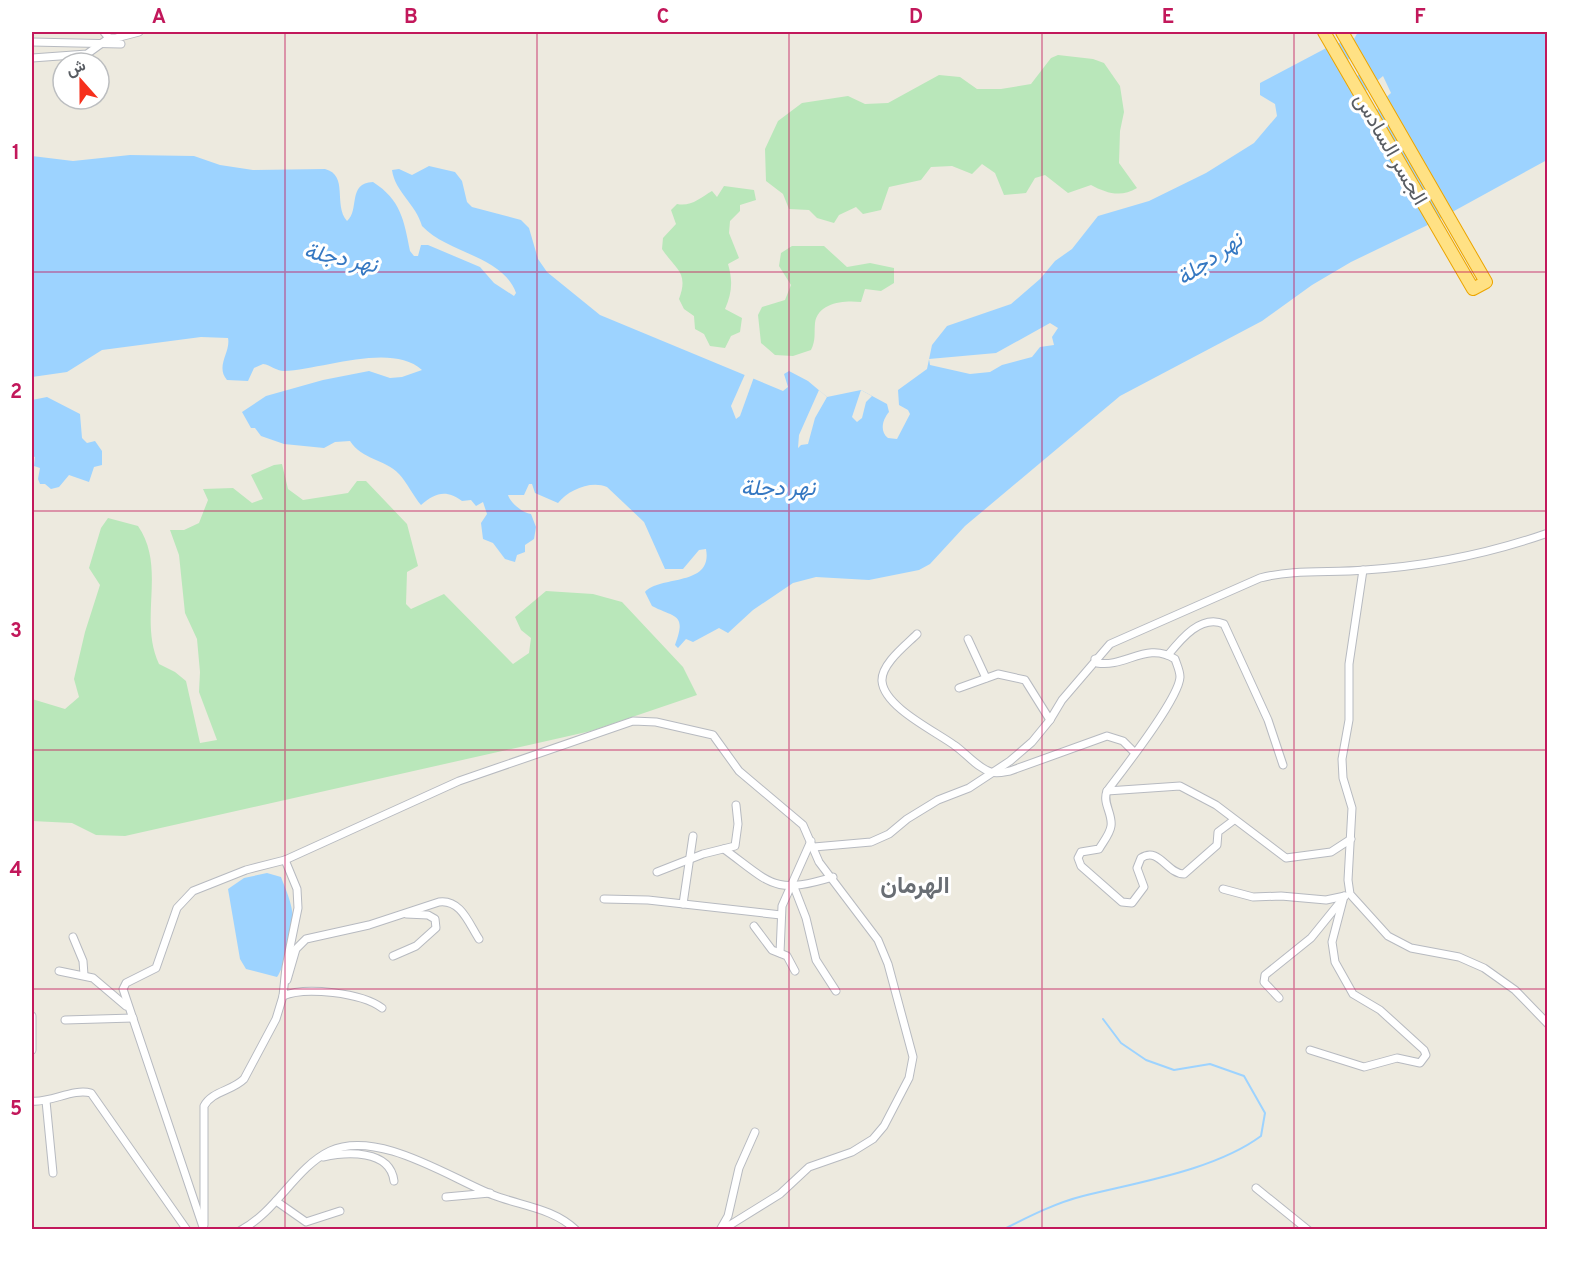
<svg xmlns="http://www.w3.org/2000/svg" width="1579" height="1261" viewBox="0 0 1579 1261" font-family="Overpass,Vazirmatn,sans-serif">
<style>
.green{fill:#b9e7ba}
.water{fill:#9dd3ff;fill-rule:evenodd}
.pier{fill:#edeadf}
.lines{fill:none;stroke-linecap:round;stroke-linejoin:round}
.stream{stroke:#9dd3ff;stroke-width:2}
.minor-casing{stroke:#b7bac0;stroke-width:9}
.motorway-casing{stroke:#eca500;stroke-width:14}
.minor{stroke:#fff;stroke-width:7}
.motorway{stroke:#ffe184;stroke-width:12}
.grid{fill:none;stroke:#c2185b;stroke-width:1.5;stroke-opacity:0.55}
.labels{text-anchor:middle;stroke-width:6;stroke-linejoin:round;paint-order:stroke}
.street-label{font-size:21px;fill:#585c62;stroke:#fff}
.water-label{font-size:22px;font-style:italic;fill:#3578c2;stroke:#fff}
.quarter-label{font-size:24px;font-weight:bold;fill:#696e74;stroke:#fff}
.neatline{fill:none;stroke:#c2185b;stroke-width:2}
.grid-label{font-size:20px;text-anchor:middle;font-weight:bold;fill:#c2185b}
</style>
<rect width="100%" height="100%" fill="#edeadf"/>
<!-- green -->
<g class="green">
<path d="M1058 55 1093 59 1104 63 1120 86 1124 112 1120 131 1119 163 1137 188C1121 198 1106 193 1091 185L1068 193 1045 175 1035 178 1026 193 1004 195 995 173 982 164 972 174 952 166 931 167 921 180 889 187 881 210 863 214 856 207 839 215 834 223 817 218 809 210 789 209 783 194 766 181 765 149 778 121 802 103 848 96 865 104 888 103 939 75 960 77 977 89H1001L1031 84 1051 58Z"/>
<path d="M724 186 754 190 756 200 740 205V211L730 221 729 233 739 258 728 264C733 281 732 293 725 309L742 318 740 332 731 336 725 348 710 346 704 334 695 329 694 316 684 309 679 299C689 272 676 270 662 249L663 238 676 224 671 210 677 204C691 207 700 198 712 191L717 197Z"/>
<path d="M792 246H824L847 267 870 263 894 268V283L881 291 865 289 861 302C845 300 818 302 815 323 814 334 816 340 811 350L793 356 775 355 761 343 758 315 762 307 785 300 791 285 779 266 781 253Z"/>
<path d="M282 464 288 489 303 500 348 493 357 481H366L407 524 418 566 407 572 406 604 411 609 444 594 513 664 529 653 531 638 521 630 515 617 546 591 593 594 622 602 683 667 697 695 591 731 125 836 96 835 72 823 32 821V699L65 709 79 697 74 679 85 632 100 585 89 568 101 528 108 518 138 526C167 568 138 619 159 664L175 672 186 681 200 743 217 740 199 692 200 672 197 639 185 613 179 555 170 530H184L199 523 208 500 203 489 233 488 252 503 263 499 251 475 274 465Z"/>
</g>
<!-- water -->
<g class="water">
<path d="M1358 32H1547V160L1434 222 1351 262 1312 285 1262 321 1120 396 965 526 930 564 919 570 869 580 816 577 793 583 753 610 728 633 719 628 693 642 686 639 678 648 675 645C687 613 675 618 652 606L645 592C661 575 713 587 706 549L699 550 683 569H665L644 522 607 487C591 480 568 490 558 503L535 493 532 484H529L524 495H508C510 502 522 513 531 514L536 527 534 539 525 545V552L517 555 515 562 505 559 493 543 483 539 481 523 487 514 483 502 476 506 471 500 462 501C446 489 435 493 421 505 414 497 406 481 399 474 385 459 362 460 350 441L335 442 324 448 284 444 261 436 255 428H251L242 412 266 396 323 380 369 371 390 378 402 377 422 370C391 342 322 370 284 371 276 371 271 365 263 364L254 368 248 381 227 380C215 366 231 352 228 338L201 337 102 350 67 372 32 377V156L73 161 130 155 194 156 220 165 253 170 325 169C349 175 333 205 347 221 360 210 347 183 373 182 401 200 404 220 410 251L414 256H418L421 245H428L480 267 494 283 514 296 516 293C503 256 447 253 422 226 416 204 395 192 392 170L399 169 412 175 429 166 455 172 462 181 467 202 472 207 521 220 529 228 538 259 547 272 600 315 783 391 788 387 784 374 789 371 808 381 827 397 861 390 887 404 889 412C883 419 879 431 888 438L897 439 910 414 908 410 899 405 898 390 927 369 932 345 947 326 1011 304 1040 279 1055 261 1072 249 1098 216 1149 201 1206 173 1254 143 1277 116 1275 104 1260 95V83L1332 45 1354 39ZM1361 53 1368 67 1356 77 1348 60 1351 56ZM1383 76 1391 93 1382 101 1375 114 1368 115 1359 108 1357 98Z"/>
<polygon points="47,397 80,414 82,438 87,443 95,441 102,451 102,465 94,467 89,482 69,475 59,487 51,489 45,484 40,484 38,479 40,468 34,466 35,457 32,456 32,400"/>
<path d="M267 873 281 877C286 890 292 903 293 918 293 929 284 969 277 977L246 969 240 959 228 889 244 878Z"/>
</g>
<!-- pier -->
<g class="pier">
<polygon points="1050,323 1058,328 1052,337 1054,345 1040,347 1032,357 1002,365 990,372 970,374 930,365 929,359 996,353"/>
<polygon points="746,372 754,377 740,416 736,419 731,406"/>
<polygon points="819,390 827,397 815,418 808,444 801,445 798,448 799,435"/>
<polygon points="861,390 872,396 866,402 862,418 857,422 852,417"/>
</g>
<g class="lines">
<!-- stream -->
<path class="stream" d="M1002 1230C1028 1217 1055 1203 1083 1196 1139 1182 1215 1170 1261 1136L1265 1113 1244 1076 1210 1064 1174 1070 1146 1060 1121 1043 1103 1019"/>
<!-- minor casing -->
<g class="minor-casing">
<g id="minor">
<polyline points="104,32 109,38 116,38 139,32"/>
<polyline points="32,42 121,44"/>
<polyline points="32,58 87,54 109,38"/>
<polyline points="1363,570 1349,664 1349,720 1342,759 1343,778 1352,808 1348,880 1350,894 1388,936 1411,948 1459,957 1484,968 1515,990 1548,1024"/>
<path d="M917 634C906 645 881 664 882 681 884 707 935 731 954 745 966 753 977 768 991 772 997 774 1004 772 1010 771L1107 736 1123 741 1134 752"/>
<polyline points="968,639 986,678"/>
<path d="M1168 655C1181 639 1201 614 1224 624L1268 720 1283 765"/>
<path d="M1095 659 1097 663C1125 668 1147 641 1175 659 1177 665 1180 671 1180 677 1179 699 1122 771 1107 791 1102 803 1113 814 1111 826 1110 834 1103 842 1099 849L1081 852 1078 858 1081 866 1122 902 1132 903 1144 887 1137 868 1141 858C1159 846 1167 874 1184 874L1217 845 1218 832 1234 820"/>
<polyline points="959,688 998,674 1025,680 1050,720"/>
<polyline points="1107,791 1180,786 1216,805 1286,858 1331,852 1351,839"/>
<path d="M814 847 871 842 889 834 907 819 938 800 969 788 1010 761 1032 742 1050 720 1062 700 1110 644 1260 578C1294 569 1330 573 1365 570 1428 566 1488 554 1548 533"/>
<path d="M724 849C772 884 773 895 833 877"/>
<polyline points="657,872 703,854 735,846 738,824 736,805"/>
<polyline points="794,887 806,918 816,960 836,991"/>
<polyline points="1223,889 1253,897 1281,896 1326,900 1345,896"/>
<polyline points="604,899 648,900 781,915"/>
<polyline points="683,904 693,836"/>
<polyline points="754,926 772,950 787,956 795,971"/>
<polyline points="73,937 83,961 84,975"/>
<polyline points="780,953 782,906 811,841"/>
<polyline points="393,956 416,946 436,928 435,919 428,915 406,914"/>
<polyline points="59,971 93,978 126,1006"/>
<path d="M287 980 296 949 306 939 369 925 439 902C461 899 469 924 479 939"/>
<path d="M283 996C305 986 362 993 382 1008"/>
<polyline points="1279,998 1264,982 1265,975 1311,938 1341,901"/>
<polyline points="32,1016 32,1050"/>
<polyline points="65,1020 133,1018"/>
<polyline points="1310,1050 1364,1067 1397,1058 1420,1063 1426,1055 1424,1050 1380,1010 1353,994 1335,962 1332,942 1344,896"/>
<path d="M32 1101C51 1103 73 1088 91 1093L187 1230"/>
<polyline points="46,1101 53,1173"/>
<path d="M323 1157C346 1152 390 1149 394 1181"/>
<polyline points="1256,1188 1308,1230"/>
<polyline points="446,1197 490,1193"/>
<polyline points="276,1201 306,1222 340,1211"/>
<path d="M204 1225V1106C212 1091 232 1091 244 1079L276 1019 283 996 286 967 298 908 297 889 285 860"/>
<polyline points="204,1230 123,989 126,983 156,968 177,908 193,891 246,870 285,860 459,781 633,721 656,722 713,735 739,771 803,825 819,862 878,940 888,964 913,1057 909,1078 884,1126 873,1139 852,1152 809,1167 780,1194 722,1230"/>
<path d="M241 1230C276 1212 296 1167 330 1151 378 1129 450 1178 493 1195 521 1206 553 1208 576 1230"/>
<polyline points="720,1230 728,1216 739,1168 755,1132"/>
</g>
</g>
<!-- motorway casing -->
<g class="motorway-casing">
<polyline id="motorway" points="1324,32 1473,289 1486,282 1342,32"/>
</g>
<!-- minor -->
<use href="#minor" class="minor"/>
<!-- motorway -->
<use href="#motorway" class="motorway"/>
</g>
<!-- grid -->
<path class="grid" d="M285 32V1230M537 32V1230M789 32V1230M1042 32V1230M1294 32V1230M32 272H1548M32 511H1548M32 750H1548M32 989H1548"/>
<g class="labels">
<!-- street labels -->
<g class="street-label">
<text transform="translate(1391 149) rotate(60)" y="7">الجسر السادس</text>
</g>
<!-- water labels -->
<g class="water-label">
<text transform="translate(341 257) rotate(12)" y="8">نهر دجلة</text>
<text transform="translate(1209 258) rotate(-35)" y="8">نهر دجلة</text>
<text x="778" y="495">نهر دجلة</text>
</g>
<!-- quarter labels -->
<g class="quarter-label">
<text x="915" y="893">الهرمان</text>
</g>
</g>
<!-- border -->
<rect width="1579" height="1261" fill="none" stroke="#ffffff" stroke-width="66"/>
<!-- north arrow -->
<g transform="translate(81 81) rotate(339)"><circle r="28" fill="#ffffff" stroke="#bcbec0" stroke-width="1.5"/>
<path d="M0-4.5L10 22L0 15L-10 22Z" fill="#f6301c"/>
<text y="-9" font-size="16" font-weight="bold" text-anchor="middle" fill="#585c62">ش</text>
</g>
<rect x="33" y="33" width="1513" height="1195" class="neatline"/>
<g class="grid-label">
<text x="159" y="23">A</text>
<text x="411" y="23">B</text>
<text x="663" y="23">C</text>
<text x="916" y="23">D</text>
<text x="1168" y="23">E</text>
<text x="1420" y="23">F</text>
<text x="16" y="159">1</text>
<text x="16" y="398">2</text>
<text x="16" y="637">3</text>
<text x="16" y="876">4</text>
<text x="16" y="1115">5</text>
</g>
</svg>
